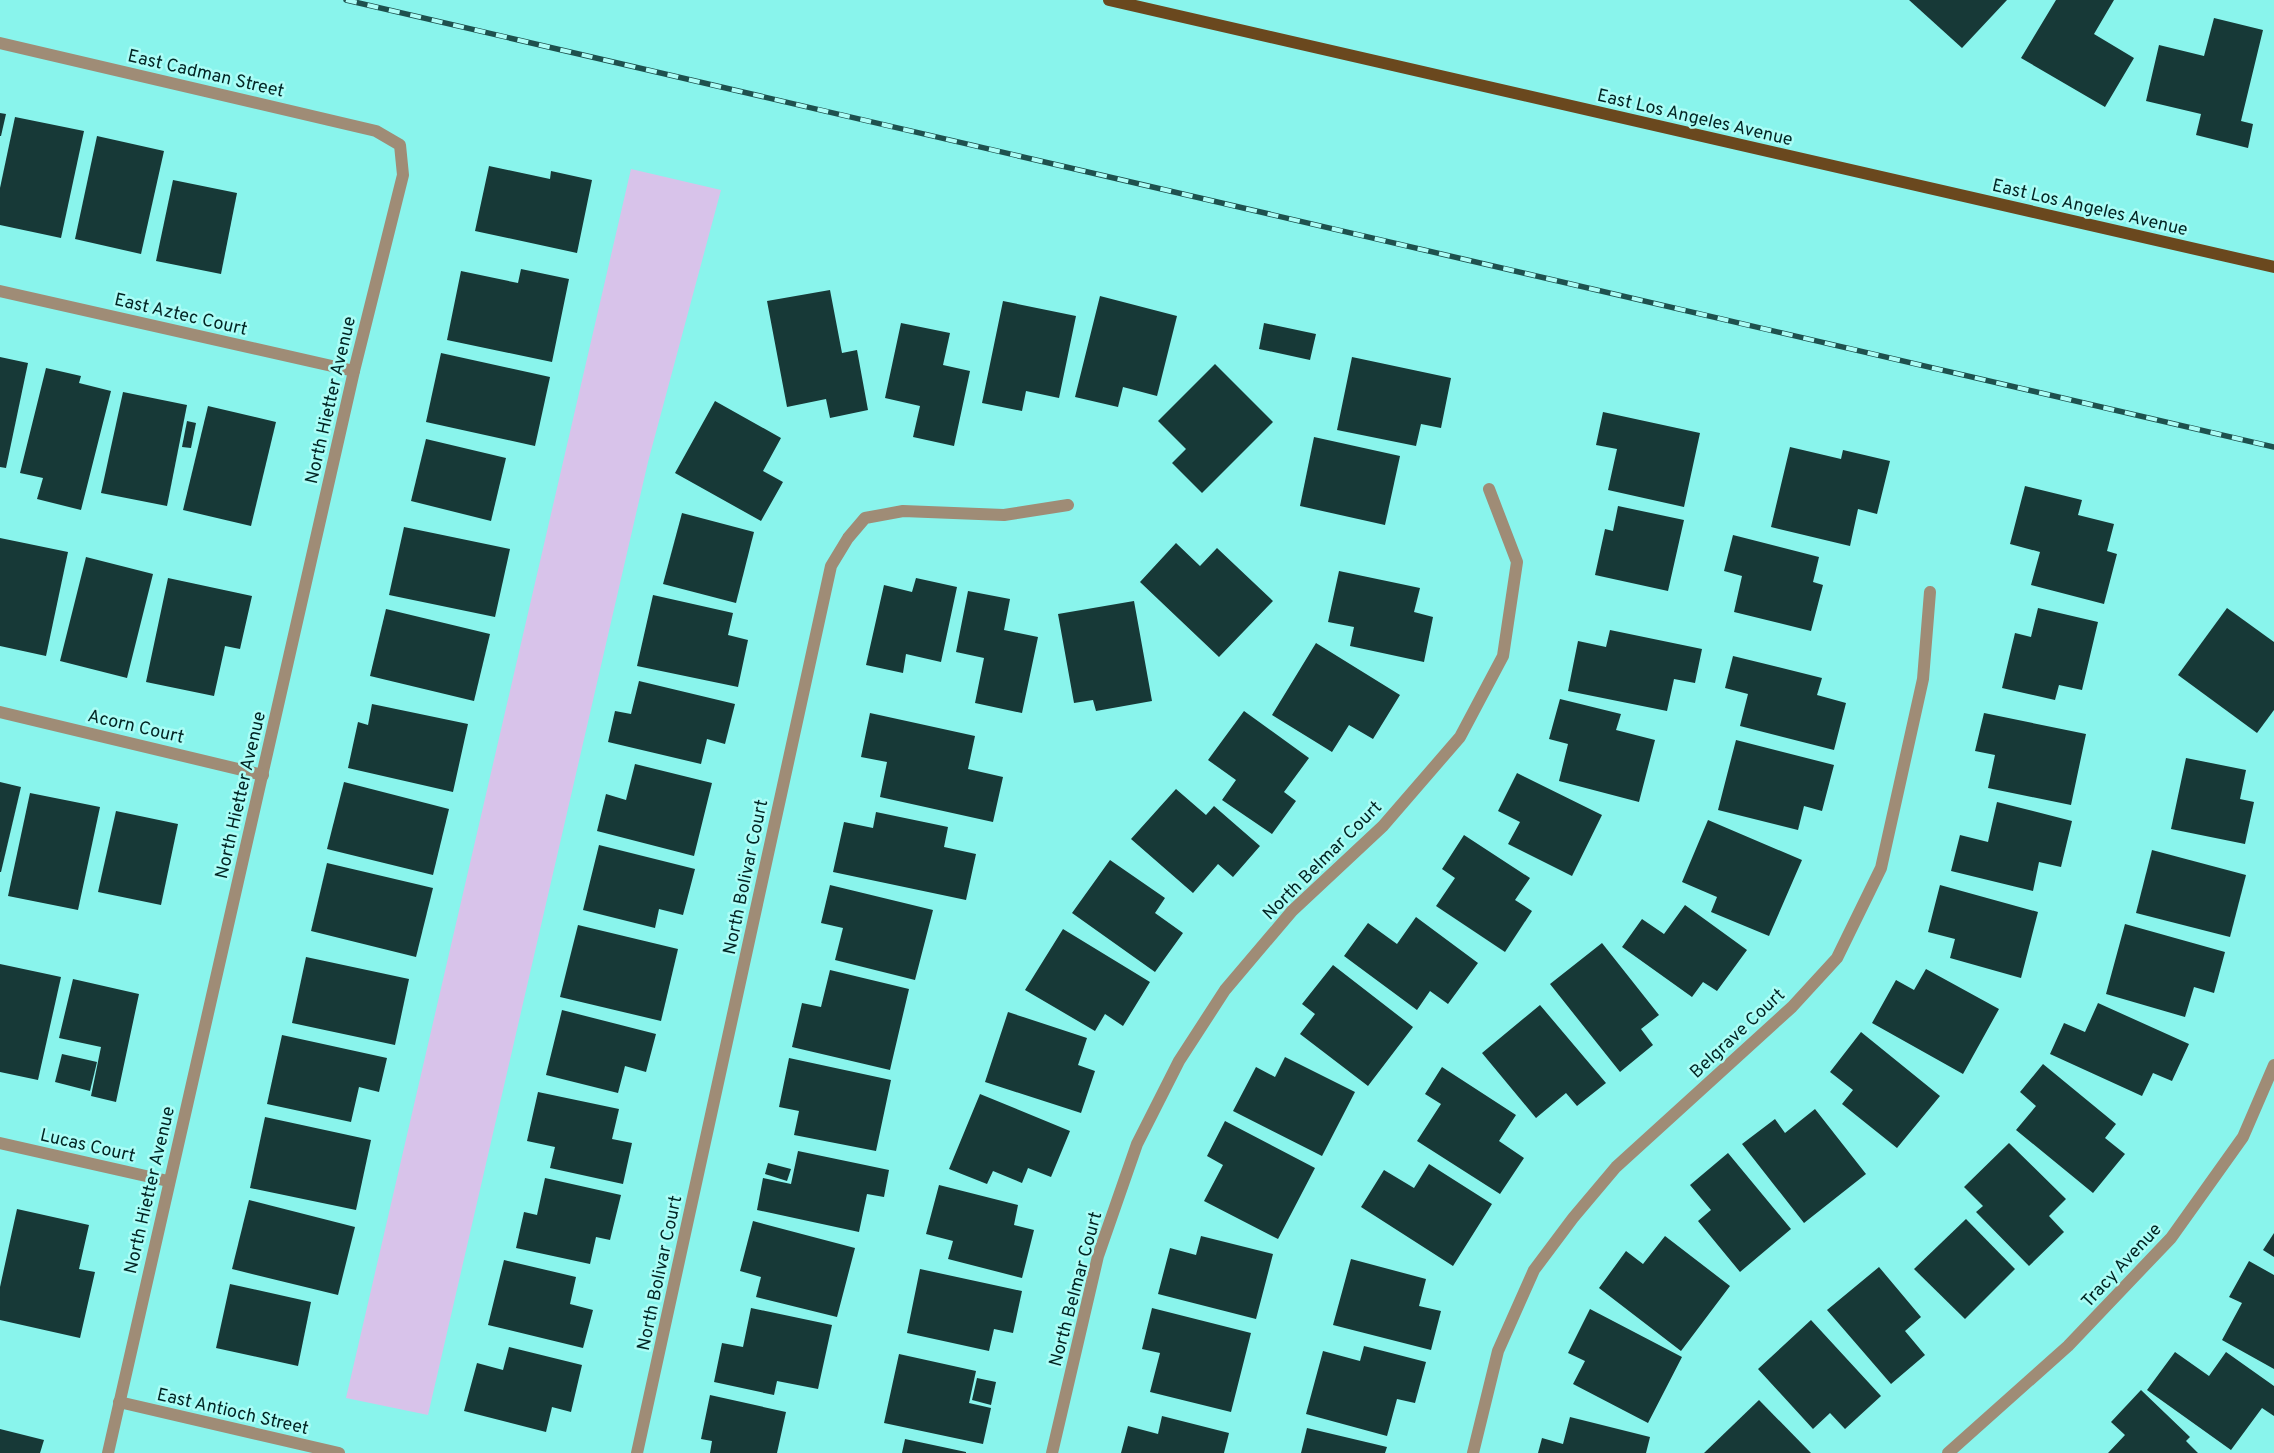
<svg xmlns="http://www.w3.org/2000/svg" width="2274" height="1453" viewBox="0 0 2274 1453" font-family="Overpass,sans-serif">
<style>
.green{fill:#d8c3ea}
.building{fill:#173937}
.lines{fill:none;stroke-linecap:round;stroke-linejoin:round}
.street{stroke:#9f8c76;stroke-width:12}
.primary{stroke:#6a481e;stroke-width:12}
.rail-casing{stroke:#1e514e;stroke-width:5.5}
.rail{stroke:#abfdf6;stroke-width:4;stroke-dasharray:11;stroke-linecap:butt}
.labels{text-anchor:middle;stroke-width:5;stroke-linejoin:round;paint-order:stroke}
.street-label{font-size:18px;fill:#012423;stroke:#abfdf6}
</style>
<rect width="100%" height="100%" fill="#89f4ec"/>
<!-- green -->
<polygon class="green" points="631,169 721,190 648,462 428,1415 346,1398"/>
<!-- building -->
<g class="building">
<polygon points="1909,0 2007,0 1962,48"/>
<polygon points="2056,0 2114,0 2094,34 2134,58 2105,107 2021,58"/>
<polygon points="2214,18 2263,30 2241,121 2253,124 2248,148 2196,135 2201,114 2146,101 2159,45 2204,56"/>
<polygon points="0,113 6,114 1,136 0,136"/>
<polygon points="15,117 84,131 61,238 0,225 0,188"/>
<polygon points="97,136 164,151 141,254 75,239"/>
<polygon points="489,166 550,179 551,171 592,180 577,253 475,231"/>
<polygon points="173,180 237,193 221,274 156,261"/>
<polygon points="521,269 569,279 552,362 447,340 461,271 518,283"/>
<polygon points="830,290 842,353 857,350 868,410 830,418 826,399 787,407 767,301"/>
<polygon points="1100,296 1177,316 1157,396 1123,387 1118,407 1075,397"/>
<polygon points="1003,301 1076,316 1059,398 1026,391 1022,411 982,403"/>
<polygon points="901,323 950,333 943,365 970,371 954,446 913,437 920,406 885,398"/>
<polygon points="1264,323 1316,334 1310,360 1259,349"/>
<polygon points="441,353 550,377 535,446 426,422"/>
<polygon points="0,357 28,363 6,468 0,467"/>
<polygon points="1352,357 1451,378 1441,428 1421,424 1416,446 1337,430"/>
<polygon points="1215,364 1273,422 1202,493 1172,463 1186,449 1158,421"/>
<polygon points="46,368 81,376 79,383 111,391 81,510 37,499 43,478 20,473"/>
<polygon points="123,392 187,405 167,506 101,493"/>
<polygon points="715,401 781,438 763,471 783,482 761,521 675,473"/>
<polygon points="208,406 276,422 251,526 183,510"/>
<polygon points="1603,412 1700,433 1684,507 1608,490 1617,449 1596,445"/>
<polygon points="187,421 196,423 191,448 182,447"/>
<polygon points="1314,437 1400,456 1385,525 1300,506"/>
<polygon points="426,439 506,458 491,521 411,501"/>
<polygon points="1790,447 1841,459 1843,450 1890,461 1877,514 1858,509 1850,546 1771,527"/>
<polygon points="2025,486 2082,500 2078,515 2114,524 2107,551 2117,554 2104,604 2031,585 2040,552 2010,544"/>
<polygon points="1618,506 1684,520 1668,591 1595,575 1605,529 1613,531"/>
<polygon points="682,513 754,532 736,603 663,584"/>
<polygon points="404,527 510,549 495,617 389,595"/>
<polygon points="1733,535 1819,557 1813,582 1823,585 1811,631 1734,612 1742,576 1724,571"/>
<polygon points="0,538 68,552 46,656 0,646"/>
<polygon points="1176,543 1200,566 1217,548 1273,601 1219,657 1140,582"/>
<polygon points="86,557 153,574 127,678 60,661"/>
<polygon points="1339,571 1420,588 1414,612 1433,617 1424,662 1350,646 1354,627 1328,622"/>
<polygon points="168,578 252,596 240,649 225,646 214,696 146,682"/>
<polygon points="916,578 957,587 941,662 906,654 903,673 866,665 884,585 912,592"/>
<polygon points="968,591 1010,599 1004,630 1038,637 1022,713 975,703 984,658 956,652"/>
<polygon points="653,595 733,613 728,635 748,640 738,687 637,666"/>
<polygon points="1134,601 1152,701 1096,711 1093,700 1074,703 1058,614"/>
<polygon points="2038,608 2098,622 2082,690 2059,685 2055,700 2002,688 2015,633 2031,637"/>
<polygon points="2227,608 2274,642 2274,710 2257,733 2178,675"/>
<polygon points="386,609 490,634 474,701 370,676"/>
<polygon points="1610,630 1702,649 1695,683 1674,679 1667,711 1568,691 1578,641 1606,647"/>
<polygon points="1316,643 1400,695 1373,739 1349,725 1332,752 1272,715"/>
<polygon points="1733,656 1822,678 1817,695 1846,703 1834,750 1740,726 1748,694 1725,688"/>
<polygon points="639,681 735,704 725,744 707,739 701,764 608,742 615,711 631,714"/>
<polygon points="1560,699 1621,714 1616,730 1655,740 1639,802 1559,781 1568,744 1549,739"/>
<polygon points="372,704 468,724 453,792 348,768 358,722 368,725"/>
<polygon points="1244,711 1309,758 1284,792 1296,801 1272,834 1222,800 1236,780 1208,760"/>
<polygon points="870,713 975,736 968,769 1003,777 993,822 880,797 887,762 861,757"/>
<polygon points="1984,713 2086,734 2071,805 1988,788 1995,755 1975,751"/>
<polygon points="1736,740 1834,765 1822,811 1804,806 1798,830 1718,810"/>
<polygon points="2186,758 2246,770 2240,799 2254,802 2245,844 2171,829"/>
<polygon points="635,764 712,783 694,856 597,831 606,794 626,800"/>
<polygon points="1517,773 1602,815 1572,876 1508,844 1520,822 1498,811"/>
<polygon points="0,782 21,787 1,872 0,872"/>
<polygon points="344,782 449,809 433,875 327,849"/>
<polygon points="1176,789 1206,815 1214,806 1260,846 1233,877 1218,864 1193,893 1131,839"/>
<polygon points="30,793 100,807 78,910 8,896"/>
<polygon points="1997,802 2072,821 2061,867 2039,862 2033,891 1951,871 1960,835 1988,842"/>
<polygon points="116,811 178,824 161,905 98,892"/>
<polygon points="876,812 948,827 944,847 976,854 966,900 833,872 844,822 873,828"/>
<polygon points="1708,820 1802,860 1769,936 1711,912 1717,897 1682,882"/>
<polygon points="1464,835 1530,878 1515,900 1532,911 1505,952 1436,906 1455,878 1442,869"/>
<polygon points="599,845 695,869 683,915 659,909 655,928 583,910"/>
<polygon points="2152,850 2246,875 2230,937 2136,913"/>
<polygon points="1110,860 1165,898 1155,913 1183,933 1155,972 1072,913"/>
<polygon points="327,863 433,888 416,957 311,931"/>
<polygon points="830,885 933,910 915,980 835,960 843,928 821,923"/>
<polygon points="1940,885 2038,912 2021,978 1950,958 1955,939 1928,932"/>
<polygon points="1685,905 1747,950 1717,991 1703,982 1692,997 1622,947 1642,919 1664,934"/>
<polygon points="1416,917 1478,963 1448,1004 1430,991 1417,1010 1344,956 1368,923 1397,944"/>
<polygon points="2125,924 2225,952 2214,993 2194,987 2185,1017 2106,994"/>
<polygon points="578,925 678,949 661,1021 560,997"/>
<polygon points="1063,929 1150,982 1123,1026 1105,1014 1095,1031 1025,990"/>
<polygon points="1602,943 1659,1015 1641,1029 1653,1045 1620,1072 1550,984"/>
<polygon points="306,957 409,979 395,1045 292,1023"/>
<polygon points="0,964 61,977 38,1080 0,1072"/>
<polygon points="1333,965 1413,1027 1368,1086 1300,1034 1315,1014 1302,1004"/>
<polygon points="1926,969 1999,1009 1963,1074 1872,1023 1896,980 1914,990"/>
<polygon points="830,970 909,989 890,1070 792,1047 802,1003 821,1007"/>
<polygon points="73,979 139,994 116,1102 91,1096 101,1047 59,1038"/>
<polygon points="2098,1003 2189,1044 2172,1081 2153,1073 2142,1096 2050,1054 2064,1023 2085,1032"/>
<polygon points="1540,1005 1606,1083 1577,1106 1566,1093 1536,1118 1482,1053"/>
<polygon points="562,1010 656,1034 646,1072 625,1066 618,1093 546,1075"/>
<polygon points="1008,1012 1087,1038 1078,1065 1095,1071 1081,1113 985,1082"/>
<polygon points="1861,1032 1940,1096 1897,1148 1842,1104 1853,1090 1830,1072"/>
<polygon points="282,1035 387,1058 379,1092 359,1087 351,1122 267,1104"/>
<polygon points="62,1054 97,1062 90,1091 55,1082"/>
<polygon points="1285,1057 1355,1092 1322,1156 1233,1111 1256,1067 1275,1077"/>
<polygon points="789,1058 891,1080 876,1151 794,1135 799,1111 779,1107"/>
<polygon points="2043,1064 2116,1124 2105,1138 2125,1154 2093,1193 2016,1130 2036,1106 2020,1092"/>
<polygon points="1442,1067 1516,1115 1499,1141 1524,1158 1500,1194 1417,1141 1441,1104 1425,1094"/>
<polygon points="538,1092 619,1109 612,1139 632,1143 623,1184 550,1168 555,1147 527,1141"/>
<polygon points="980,1094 1070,1131 1051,1177 1028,1168 1022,1183 993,1171 987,1184 949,1169"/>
<polygon points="1815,1109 1866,1174 1804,1223 1742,1144 1775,1119 1785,1133"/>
<polygon points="265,1117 371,1140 356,1210 250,1188"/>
<polygon points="1225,1121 1315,1168 1278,1239 1204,1201 1223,1165 1207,1156"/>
<polygon points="2009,1143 2066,1199 2049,1216 2064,1232 2029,1266 1976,1212 1983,1206 1964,1187"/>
<polygon points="798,1151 889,1170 884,1197 867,1194 859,1232 757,1210 763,1178 791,1184"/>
<polygon points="1728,1153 1791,1229 1740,1272 1698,1221 1711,1210 1690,1185"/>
<polygon points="768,1163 791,1169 787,1181 765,1174"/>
<polygon points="1429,1164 1492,1204 1453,1266 1361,1207 1384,1170 1414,1188"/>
<polygon points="545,1178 621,1195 610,1240 596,1237 590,1264 516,1248 524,1212 537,1215"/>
<polygon points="939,1185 1018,1205 1014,1225 1034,1230 1022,1278 948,1259 953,1241 926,1234"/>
<polygon points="249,1200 355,1227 338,1295 232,1269"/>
<polygon points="17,1209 89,1225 79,1269 95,1272 80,1338 0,1320 0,1287"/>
<polygon points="1966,1219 2015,1269 1965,1319 1914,1269"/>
<polygon points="753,1221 855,1248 837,1317 756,1297 761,1277 740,1271"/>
<polygon points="2274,1233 2274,1257 2263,1250"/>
<polygon points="1201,1236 1273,1254 1256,1319 1158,1294 1170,1248 1196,1255"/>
<polygon points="1665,1236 1730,1286 1681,1351 1599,1288 1626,1251 1643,1264"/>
<polygon points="1351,1259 1426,1279 1419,1306 1441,1311 1431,1350 1333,1325"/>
<polygon points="504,1260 576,1277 570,1304 593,1310 583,1348 488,1325"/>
<polygon points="2249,1261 2274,1275 2274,1369 2222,1340 2242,1303 2229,1297"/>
<polygon points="1879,1267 1921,1317 1905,1331 1925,1355 1891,1384 1827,1310"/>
<polygon points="920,1269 1022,1291 1013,1333 994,1329 989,1351 907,1333"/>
<polygon points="230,1284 311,1302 298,1366 216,1348"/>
<polygon points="751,1308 832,1325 818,1389 777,1381 774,1395 714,1382 722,1343 743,1347"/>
<polygon points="1152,1308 1251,1333 1231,1412 1150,1392 1160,1353 1142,1349"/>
<polygon points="1590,1309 1682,1357 1648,1423 1573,1384 1585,1361 1568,1353"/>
<polygon points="1811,1320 1881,1396 1845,1429 1830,1413 1813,1429 1758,1369"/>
<polygon points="1364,1346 1426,1362 1415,1403 1397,1399 1387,1436 1306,1414 1323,1351 1360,1361"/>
<polygon points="509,1347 582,1365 571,1412 552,1407 546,1432 464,1411 477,1363 503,1370"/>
<polygon points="2175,1352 2209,1376 2226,1352 2274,1386 2274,1416 2262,1408 2231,1450 2147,1390"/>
<polygon points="899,1354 976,1371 969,1403 991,1408 983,1444 884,1423"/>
<polygon points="977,1378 996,1382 991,1405 972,1400"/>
<polygon points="2141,1390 2190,1437 2186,1441 2198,1453 2108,1453 2125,1435 2111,1422"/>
<polygon points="710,1395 786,1412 777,1453 710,1453 712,1441 701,1439"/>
<polygon points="1759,1400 1811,1453 1704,1453"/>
<polygon points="1162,1416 1229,1433 1224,1453 1121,1453 1128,1426 1158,1434"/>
<polygon points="1570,1417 1650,1437 1646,1453 1538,1453 1542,1438 1563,1444"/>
<polygon points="1307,1428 1387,1447 1385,1453 1301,1453"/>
<polygon points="0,1429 44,1440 40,1453 0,1453"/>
<polygon points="905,1439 966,1452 966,1453 902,1453"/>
</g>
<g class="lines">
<!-- street -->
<g class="street">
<polyline points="0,43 376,131 400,145 403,175 354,371 108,1453"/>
<polyline points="0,291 354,371"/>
<polyline points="0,712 263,775"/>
<polyline points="0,1143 168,1181"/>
<polyline points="119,1402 339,1453"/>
<polyline points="637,1453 831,566 848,538 865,518 903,511 1004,515 1068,505"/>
<polyline points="1052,1453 1098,1256 1137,1144 1179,1061 1225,990 1292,911 1383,826 1460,737 1503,656 1517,562 1489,489"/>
<polyline points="1473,1453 1498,1351 1534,1270 1573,1218 1616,1167 1792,1007 1837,958 1881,868 1923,679 1930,592"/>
<polyline points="1948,1453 2068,1346 2171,1238 2243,1137 2274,1065"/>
</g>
<!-- primary -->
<polyline class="primary" points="1109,0 2274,267"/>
<!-- rail casing -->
<g class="rail-casing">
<polyline id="rail" points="346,0 2274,447"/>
</g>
<!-- rail -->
<use href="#rail" class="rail"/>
</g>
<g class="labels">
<!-- street labels -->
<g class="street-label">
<text transform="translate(206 73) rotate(13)" y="6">East Cadman Street</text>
<text transform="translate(1695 117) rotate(13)" y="6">East Los Angeles Avenue</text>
<text transform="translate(2090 207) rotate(13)" y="6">East Los Angeles Avenue</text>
<text transform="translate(181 314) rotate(13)" y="6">East Aztec Court</text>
<text transform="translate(330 400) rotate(-77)" y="6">North Hietter Avenue</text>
<text transform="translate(136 726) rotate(13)" y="6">Acorn Court</text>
<text transform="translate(240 795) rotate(-77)" y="6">North Hietter Avenue</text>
<text transform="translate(1322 860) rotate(-45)" y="6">North Belmar Court</text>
<text transform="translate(745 877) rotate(-78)" y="6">North Bolivar Court</text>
<text transform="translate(1737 1033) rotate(-43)" y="6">Belgrave Court</text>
<text transform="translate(88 1145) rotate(13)" y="6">Lucas Court</text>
<text transform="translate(149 1190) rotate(-77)" y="6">North Hietter Avenue</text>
<text transform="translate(2121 1265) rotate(-47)" y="6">Tracy Avenue</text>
<text transform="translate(659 1273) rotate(-78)" y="6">North Bolivar Court</text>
<text transform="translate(1075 1289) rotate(-75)" y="6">North Belmar Court</text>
<text transform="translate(233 1411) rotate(13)" y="6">East Antioch Street</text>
</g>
</g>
</svg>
